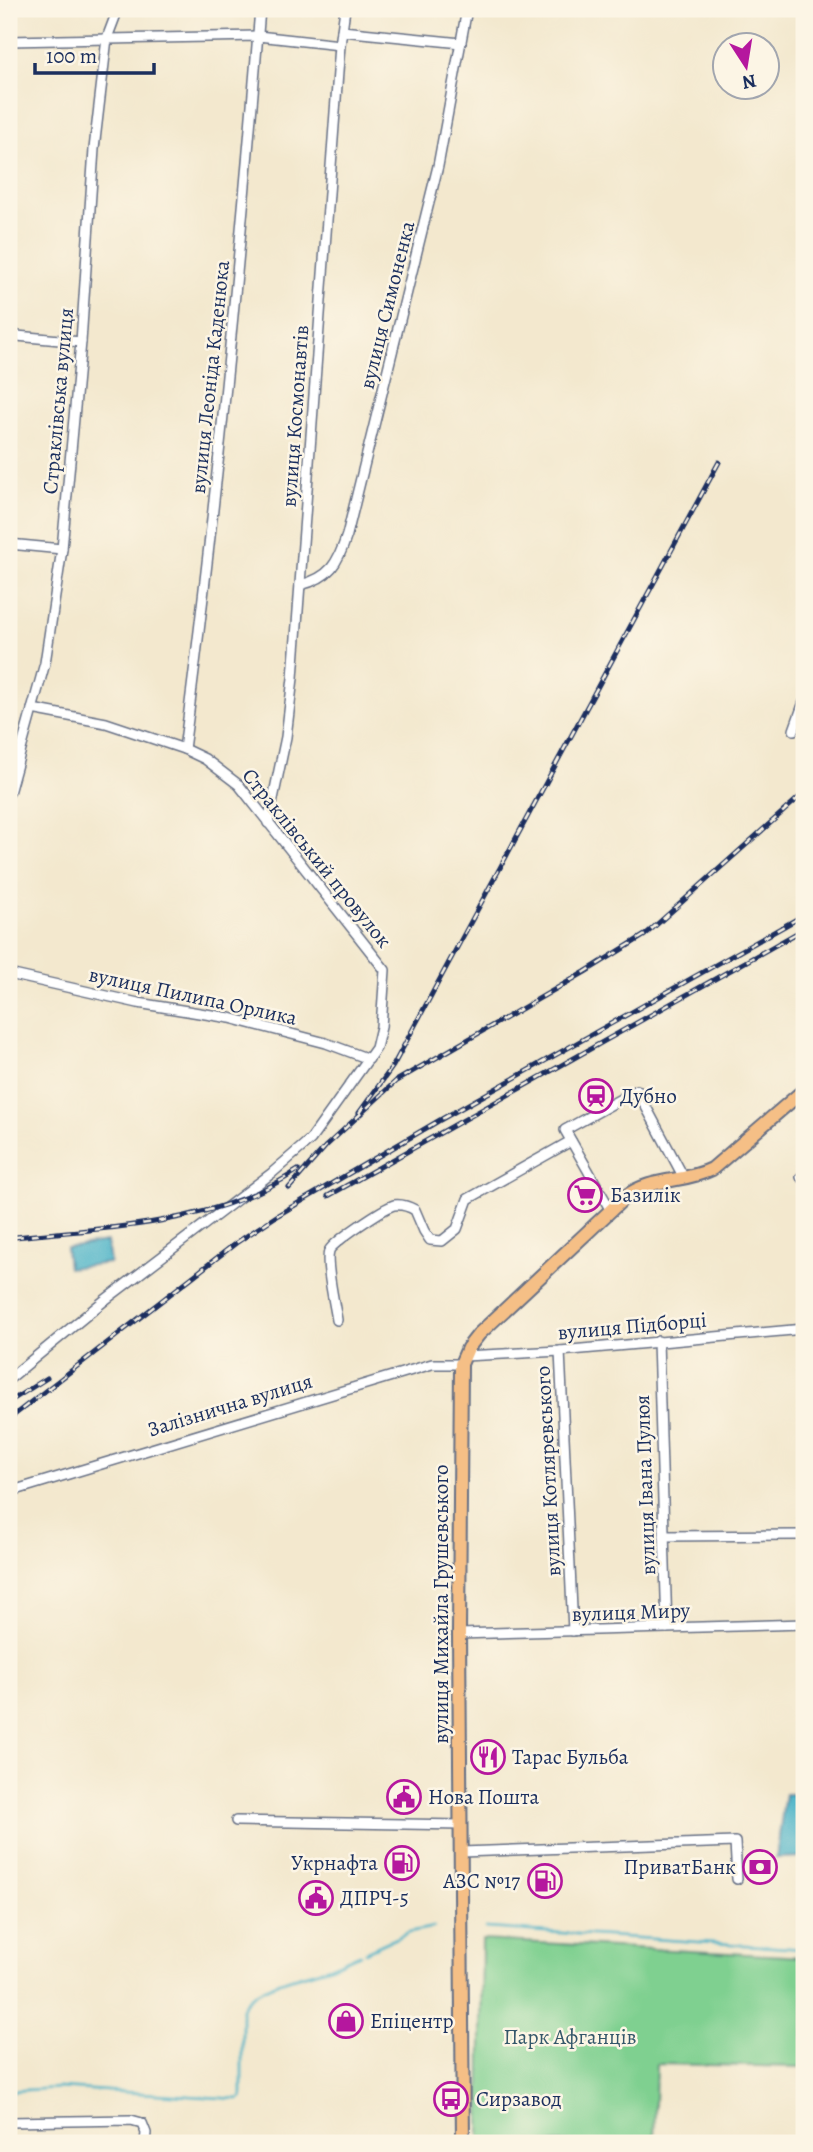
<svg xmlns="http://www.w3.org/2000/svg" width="813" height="2152" viewBox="0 0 813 2152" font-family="Alegreya,serif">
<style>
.green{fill:#7fd090;stroke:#4d8077;stroke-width:2}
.water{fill:#4ab2c8;stroke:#327093;stroke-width:2}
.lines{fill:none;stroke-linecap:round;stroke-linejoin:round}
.stream{stroke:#4ab2c8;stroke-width:2.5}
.minor-casing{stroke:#677085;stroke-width:12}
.major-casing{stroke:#677085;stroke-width:16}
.minor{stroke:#fff;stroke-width:9}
.major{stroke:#f5bf86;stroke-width:12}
.rail-casing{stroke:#1b2f5e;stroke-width:5}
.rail{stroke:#fcf5e5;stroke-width:2.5;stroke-dasharray:8;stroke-linecap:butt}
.labels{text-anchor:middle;stroke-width:5;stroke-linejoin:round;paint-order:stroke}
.street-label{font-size:21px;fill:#1b2f5e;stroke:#fcf5e5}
.poi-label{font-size:21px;fill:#1b2f5e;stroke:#fcf5e5;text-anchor:start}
.park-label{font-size:21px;fill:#34576a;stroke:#fcf5e5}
</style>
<rect width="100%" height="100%" fill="#fcf5e5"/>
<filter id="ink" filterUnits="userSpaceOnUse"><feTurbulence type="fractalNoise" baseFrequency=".0143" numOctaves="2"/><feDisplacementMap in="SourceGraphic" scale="14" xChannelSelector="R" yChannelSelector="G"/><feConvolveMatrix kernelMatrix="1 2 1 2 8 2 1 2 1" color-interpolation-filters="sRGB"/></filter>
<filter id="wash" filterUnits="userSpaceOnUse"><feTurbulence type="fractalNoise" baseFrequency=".00686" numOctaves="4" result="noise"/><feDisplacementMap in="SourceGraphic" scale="28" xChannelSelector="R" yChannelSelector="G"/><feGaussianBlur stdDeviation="1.57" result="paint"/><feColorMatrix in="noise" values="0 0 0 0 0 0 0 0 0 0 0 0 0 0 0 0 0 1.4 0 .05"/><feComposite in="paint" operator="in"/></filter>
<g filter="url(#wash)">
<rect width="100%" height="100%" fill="#f3e8ce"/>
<!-- green -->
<polygon class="green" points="482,1940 804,1957 804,2067 656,2064 654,2143 480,2143"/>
<!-- water -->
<g class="water">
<polygon points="107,1242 110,1263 68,1268 66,1248"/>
<polygon points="785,1794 804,1794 804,1857 776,1858"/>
</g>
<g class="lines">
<!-- stream -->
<g class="stream">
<polyline points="486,1928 804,1949"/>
<polyline points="365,1952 409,1932 434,1927"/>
<path d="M9 2091 59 2088 238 2099 242 2097V2008C253 1984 306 1975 330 1967 340 1963 350 1958 360 1954"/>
</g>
</g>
</g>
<g filter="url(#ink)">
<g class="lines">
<!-- minor casing -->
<g class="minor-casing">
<g id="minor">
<polyline points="342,31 461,43"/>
<polyline points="9,41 258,36 340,45"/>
<polyline points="9,329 17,336 81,342"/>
<polyline points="9,544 62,549"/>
<path d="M300 585C330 578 338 563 347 535L438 166 467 9"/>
<polyline points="794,730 804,702"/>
<path d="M184 749C217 503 240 256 260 9"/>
<polyline points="9,793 45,663 62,549 81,342 94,149 107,38 118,9"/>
<polyline points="268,823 286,737 293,678 340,45 345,9"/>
<polyline points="9,974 138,1003 230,1018 326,1043 369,1059"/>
<polyline points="801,1177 804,1176"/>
<polyline points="610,1209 565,1130 637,1090 684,1178"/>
<path d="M337 1320C335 1306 325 1263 329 1251 331 1243 384 1208 394 1205 402 1204 408 1206 415 1210L424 1231 430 1240 442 1241 457 1229 468 1199 571 1141"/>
<polyline points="658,1341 667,1628"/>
<polyline points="560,1351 573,1631"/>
<polyline points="464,1356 560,1351 804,1329"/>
<polyline points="9,1379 105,1300 272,1173 311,1139 376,1048 381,1027 385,970 239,785 205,759 184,749 106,723 32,709"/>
<polyline points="9,1492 432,1364 461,1364"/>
<polyline points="664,1536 804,1535"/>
<polyline points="459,1634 804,1624"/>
<polyline points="236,1821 461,1825"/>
<polyline points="461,1852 735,1842 737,1879"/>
<polyline points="9,2122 131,2120 142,2123 146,2133 145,2143"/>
</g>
</g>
<!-- major casing -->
<g class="major-casing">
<path id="major" d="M463 2143 459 1634 461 1364 468 1348 479 1334 625 1197C651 1177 684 1183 712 1169L804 1090"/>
</g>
<!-- minor -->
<use href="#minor" class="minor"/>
<!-- major -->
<use href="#major" class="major"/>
<!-- rail casing -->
<g class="rail-casing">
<g id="rail">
<polyline points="359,1113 393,1066 719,462"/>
<polyline points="289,1188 326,1146 396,1081 585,972 645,935 804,793"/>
<polyline points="328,1196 804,929"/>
<path d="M15 1237C112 1227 214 1226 298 1170"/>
<polyline points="9,1402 47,1378"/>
<polyline points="9,1419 236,1243 278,1215 440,1120 804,915"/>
</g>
</g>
<!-- rail -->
<use href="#rail" class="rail"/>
</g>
</g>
<!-- icons -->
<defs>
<g id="station-ring" transform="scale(1.75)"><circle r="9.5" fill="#fcf5e5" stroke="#b5179e" stroke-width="1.5"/><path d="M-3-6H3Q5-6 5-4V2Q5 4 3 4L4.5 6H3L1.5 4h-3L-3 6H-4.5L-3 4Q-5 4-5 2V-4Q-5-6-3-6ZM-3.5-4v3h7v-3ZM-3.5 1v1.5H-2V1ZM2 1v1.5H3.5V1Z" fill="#b5179e"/></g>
<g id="supermarket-ring" transform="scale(1.75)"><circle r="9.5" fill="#fcf5e5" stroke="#b5179e" stroke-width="1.5"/><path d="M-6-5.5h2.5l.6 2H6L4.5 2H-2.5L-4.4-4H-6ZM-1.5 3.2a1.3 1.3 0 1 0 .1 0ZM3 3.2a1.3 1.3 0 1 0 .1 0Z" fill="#b5179e"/></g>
<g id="restaurant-ring" transform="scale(1.75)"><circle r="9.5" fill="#fcf5e5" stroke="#b5179e" stroke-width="1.5"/><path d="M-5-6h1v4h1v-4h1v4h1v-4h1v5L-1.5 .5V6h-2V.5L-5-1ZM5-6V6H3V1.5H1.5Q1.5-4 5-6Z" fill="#b5179e"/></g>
<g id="civic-ring" transform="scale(1.75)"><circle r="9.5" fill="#fcf5e5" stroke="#b5179e" stroke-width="1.5"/><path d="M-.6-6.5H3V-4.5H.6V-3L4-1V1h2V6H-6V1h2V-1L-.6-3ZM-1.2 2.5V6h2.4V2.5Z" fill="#b5179e"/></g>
<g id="fuel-ring" transform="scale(1.75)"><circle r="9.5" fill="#fcf5e5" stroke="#b5179e" stroke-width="1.5"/><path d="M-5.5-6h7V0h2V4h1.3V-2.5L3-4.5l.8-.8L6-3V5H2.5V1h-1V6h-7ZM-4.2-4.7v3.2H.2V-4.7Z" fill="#b5179e"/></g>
<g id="bank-ring" transform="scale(1.75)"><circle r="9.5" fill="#fcf5e5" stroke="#b5179e" stroke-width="1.5"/><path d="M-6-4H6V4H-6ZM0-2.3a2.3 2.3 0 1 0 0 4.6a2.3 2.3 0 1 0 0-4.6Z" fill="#b5179e"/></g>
<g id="shop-ring" transform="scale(1.75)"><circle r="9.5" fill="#fcf5e5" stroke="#b5179e" stroke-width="1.5"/><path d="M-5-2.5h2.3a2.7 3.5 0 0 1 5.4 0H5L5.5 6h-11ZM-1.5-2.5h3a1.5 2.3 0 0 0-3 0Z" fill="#b5179e"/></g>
<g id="bus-ring" transform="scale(1.75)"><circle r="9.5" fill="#fcf5e5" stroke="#b5179e" stroke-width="1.5"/><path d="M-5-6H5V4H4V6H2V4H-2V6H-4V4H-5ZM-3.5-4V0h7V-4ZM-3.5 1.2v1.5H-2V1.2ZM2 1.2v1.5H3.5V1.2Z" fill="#b5179e"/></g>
</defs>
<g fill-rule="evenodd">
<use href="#station-ring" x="596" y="1096"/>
<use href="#supermarket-ring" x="585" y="1195"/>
<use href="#restaurant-ring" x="488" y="1757"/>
<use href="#civic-ring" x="404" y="1797"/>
<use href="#fuel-ring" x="402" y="1863"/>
<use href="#bank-ring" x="760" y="1867"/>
<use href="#fuel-ring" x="545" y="1881"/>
<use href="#civic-ring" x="316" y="1898"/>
<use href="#shop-ring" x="346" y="2021"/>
<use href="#bus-ring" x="451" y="2099"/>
</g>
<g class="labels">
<!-- street labels -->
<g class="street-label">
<text transform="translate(387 305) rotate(-76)" y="7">вулиця Симоненка</text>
<text transform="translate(210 377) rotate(-84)" y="7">вулиця Леоніда Каденюка</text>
<text transform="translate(58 401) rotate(-85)" y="7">Страклівська вулиця</text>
<text transform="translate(295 416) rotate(-86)" y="7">вулиця Космонавтів</text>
<text transform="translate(317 858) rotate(51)" y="7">Страклівський провулок</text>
<text transform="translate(193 996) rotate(12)" y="7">вулиця Пилипа Орлика</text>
<text transform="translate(632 1326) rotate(-5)" y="7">вулиця Підборці</text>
<text transform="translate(230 1405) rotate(-17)" y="7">Залізнична вулиця</text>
<text transform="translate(548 1471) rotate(-93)" y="7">вулиця Котляревського</text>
<text transform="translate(645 1485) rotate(-92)" y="7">вулиця Івана Пулюя</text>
<text transform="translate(441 1604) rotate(-90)" y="7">вулиця Михайла Грушевського</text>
<text transform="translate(631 1612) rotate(-2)" y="7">вулиця Миру</text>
</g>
<!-- poi labels -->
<g class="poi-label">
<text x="620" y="1103">Дубно</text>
<text x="610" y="1202">Базилік</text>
<text x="512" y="1764">Тарас Бульба</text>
<text x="428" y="1804">Нова Пошта</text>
<text x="378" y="1870" text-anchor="end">Укрнафта</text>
<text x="736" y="1874" text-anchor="end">ПриватБанк</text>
<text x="520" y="1888" text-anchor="end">АЗС №17</text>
<text x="340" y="1905">ДПРЧ-5</text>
<text x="370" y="2028">Епіцентр</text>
<text x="476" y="2106">Сирзавод</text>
</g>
<!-- park labels -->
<g class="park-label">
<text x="570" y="2044">Парк Афганців</text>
</g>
</g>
<!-- margin -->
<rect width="813" height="2152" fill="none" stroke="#fcf5e5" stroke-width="35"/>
<!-- north arrow -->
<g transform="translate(746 66) rotate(168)"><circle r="33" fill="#fcf5e5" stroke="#a2a6af" stroke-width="2"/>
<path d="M0-5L12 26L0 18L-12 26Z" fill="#b5179e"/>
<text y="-10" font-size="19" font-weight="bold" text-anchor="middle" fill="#1b2f5e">N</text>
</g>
<!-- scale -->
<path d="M35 63v10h119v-10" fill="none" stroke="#1b2f5e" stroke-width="3.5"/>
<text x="46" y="63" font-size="21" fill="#1b2f5e" stroke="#fcf5e5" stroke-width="5" paint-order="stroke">100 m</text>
</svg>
